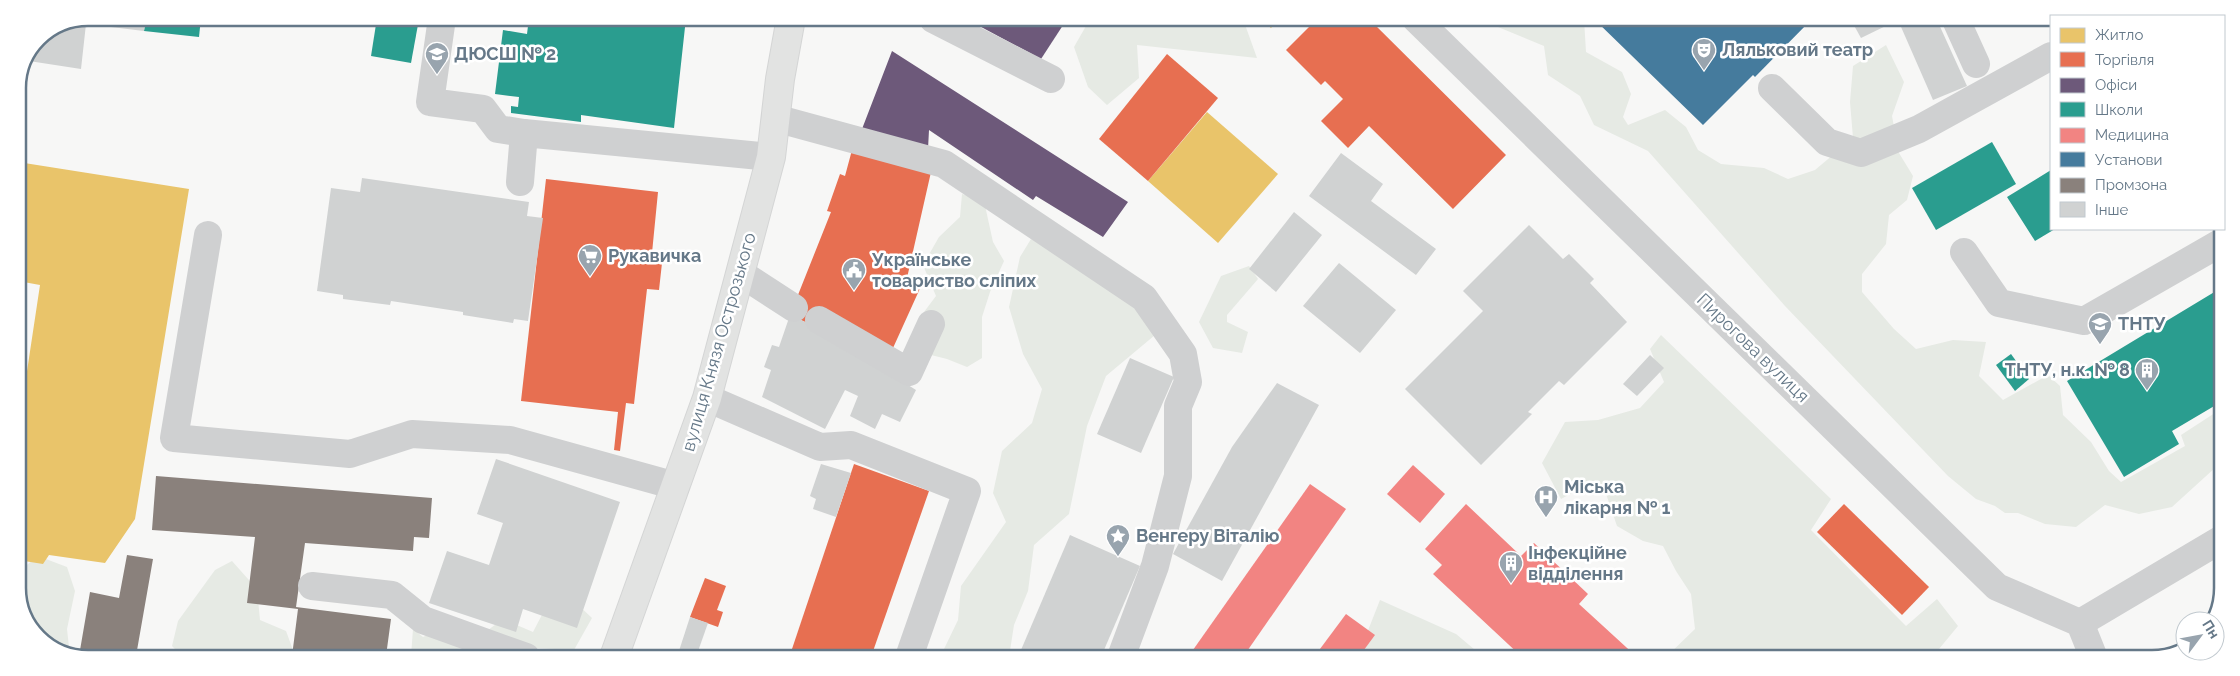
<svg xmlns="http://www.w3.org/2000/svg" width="2240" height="676" viewBox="0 0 2240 676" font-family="Raleway,sans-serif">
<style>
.green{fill:#e6eae4}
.homes{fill:#e9c46a}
.shops{fill:#e76f51}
.offices{fill:#6d597a}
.schools{fill:#2a9d8f}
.health{fill:#f28482}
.public{fill:#457b9d}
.industry{fill:#8a817c}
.building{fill:#d0d2d2}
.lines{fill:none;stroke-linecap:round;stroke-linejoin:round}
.major-casing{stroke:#d4d5d5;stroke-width:30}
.minor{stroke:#cfd0d1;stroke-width:28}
.major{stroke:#e2e3e2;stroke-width:28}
.labels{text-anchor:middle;stroke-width:5;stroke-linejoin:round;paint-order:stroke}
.poi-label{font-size:18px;font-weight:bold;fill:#657888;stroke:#fff;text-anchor:start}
.street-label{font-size:18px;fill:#657888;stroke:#fff}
.rim{fill:none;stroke:#657888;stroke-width:2.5}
</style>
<rect width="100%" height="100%" fill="#f7f7f6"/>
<!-- green -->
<g class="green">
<polygon points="1090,19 1117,19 1129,26 1131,19 1243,19 1257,58 1137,45 1139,78 1107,105 1088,87 1074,47"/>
<polygon points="1491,19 1584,19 1586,52 1622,72 1631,94 1623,117 1628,125 1665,110 1686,127 1698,150 1721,164 1764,168 1788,179 1815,170 1853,138 1850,102 1853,66 1886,45 1904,82 1892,116 1899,153 1913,176 1907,200 1889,215 1886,244 1862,274 1862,292 1894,329 1916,349 1953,340 1986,342 1979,376 2003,400 2048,375 2060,386 2063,415 2091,442 2109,471 2121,482 2185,446 2181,435 2221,409 2221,466 2216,467 2172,507 2139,514 2105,505 2076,527 2045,524 2018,513 2005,513 1995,506 1976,499 1948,476 1785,306 1648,151 1594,125 1580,96 1548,75 1544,46 1498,27"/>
<polygon points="962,194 984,201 993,242 1004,261 990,292 982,317 982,358 967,367 947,359 923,353 924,312 936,296 923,265 939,237 960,217"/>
<polygon points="1031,239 1138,281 1155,335 1106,376 1087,426 1069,514 1034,545 1028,591 1014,625 1009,657 937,657 944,649 958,620 961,586 1006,522 993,493 1002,451 1032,423 1042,389 1023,354 1009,307 1020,257"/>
<polygon points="1249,266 1258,279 1227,315 1227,322 1248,332 1242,353 1213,348 1199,322 1221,276"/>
<polygon points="1661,335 1831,499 1811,530 1906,626 1937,599 1958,626 1939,649 1922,658 1665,658 1695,629 1691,594 1676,571 1663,546 1643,541 1617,526 1603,485 1585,486 1561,499 1542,463 1565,422 1598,420 1640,408 1664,382 1650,349"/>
<polygon points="38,556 67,567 75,591 67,629 70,656 32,631 20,598 22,569"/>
<polygon points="232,561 257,589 260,620 286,631 293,650 286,656 182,656 172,646 178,621 215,570"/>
<polygon points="1380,600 1456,634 1481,655 1480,658 1334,658 1367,633"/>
<polygon points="574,601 592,618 574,650 535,648 494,657 411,656 413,629 423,637 447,626 488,630 503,619 533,632 546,607"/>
</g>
<!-- homes -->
<g class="homes">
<polygon points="1260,19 1279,19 1271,28"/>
<polygon points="1207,112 1278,174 1218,243 1148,181"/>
<polygon points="18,162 189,189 135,519 105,563 49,555 43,564 18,560 18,431 40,285 18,281"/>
</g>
<!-- shops -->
<g class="shops">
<polygon points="1317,19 1369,19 1506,155 1453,209 1369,126 1348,148 1321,121 1343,99 1325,81 1321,85 1286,50"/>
<polygon points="1167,54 1218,98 1148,181 1099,139"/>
<polygon points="852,150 931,172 907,278 922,284 893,348 816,327 790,315 831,212 827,211 840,174 845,176"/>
<polygon points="546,179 658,192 652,253 663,254 659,290 647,289 634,404 626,403 620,451 614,450 618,412 521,401"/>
<polygon points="854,464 929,491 871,657 810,657 792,649"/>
<polygon points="1844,504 1929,587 1902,615 1817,532"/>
<polygon points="705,578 726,586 717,610 723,612 718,627 690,617"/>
</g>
<!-- offices -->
<g class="offices">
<polygon points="971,19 1067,19 1041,59 970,21"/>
<polygon points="892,51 1128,202 1103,237 1036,196 1033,200 929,130 928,149 862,129"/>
</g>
<!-- schools -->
<g class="schools">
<polygon points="146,18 201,18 199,37 144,31"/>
<polygon points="377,18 419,19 411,63 371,56"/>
<polygon points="529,18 686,18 674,128 581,115 581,122 511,113 511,106 518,107 519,97 495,94 503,30 527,34"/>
<polygon points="1992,142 2016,184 1936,230 1912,188"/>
<polygon points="2051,170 2051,229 2055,229 2035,241 2007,197"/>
<polygon points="2221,288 2221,402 2172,431 2179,444 2124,477 2067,381"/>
<polygon points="2011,354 2029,379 2015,391 1996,365"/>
<polygon points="792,649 810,657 788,657"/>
</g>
<!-- health -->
<g class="health">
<polygon points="1413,465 1445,494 1420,523 1387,494"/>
<polygon points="1310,484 1346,509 1243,657 1188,657"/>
<polygon points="1466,504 1521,556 1534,543 1588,594 1579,604 1638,658 1523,658 1433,574 1442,565 1425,549"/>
<polygon points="2220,588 2220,604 2213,592"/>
<polygon points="1346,614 1375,635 1358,658 1314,657"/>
</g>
<!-- public -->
<polygon class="public" points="1594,19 1693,19 1811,20 1755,77 1753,75 1703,125"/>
<!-- industry -->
<g class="industry">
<polygon points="156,476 432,498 429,538 414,537 413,551 305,543 296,607 391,619 386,656 292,656 298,609 247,603 255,537 152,530"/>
<polygon points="127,555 153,559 136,656 79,656 90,592 119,598"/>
</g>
<!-- building -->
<g class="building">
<polygon points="89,18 146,18 144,31 86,24 81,69 29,61 39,38"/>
<polygon points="1851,20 1898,20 1861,38"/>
<polygon points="1898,20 1937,20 1967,86 1933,100"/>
<polygon points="1341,153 1383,184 1371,201 1436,249 1416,275 1309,196"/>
<polygon points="362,178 529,202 527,216 543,218 528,321 514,319 513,323 463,315 463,312 391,301 390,305 343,299 343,295 317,291 331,188 360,192"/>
<polygon points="1294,212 1322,235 1276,292 1249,269"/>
<polygon points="1529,225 1563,259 1569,254 1594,279 1590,283 1627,322 1564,385 1559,381 1528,412 1532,414 1481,465 1405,389 1483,311 1463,291"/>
<polygon points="1339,263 1396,310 1360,353 1303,306"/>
<polygon points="790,315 816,327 916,390 900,422 882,414 875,429 850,416 858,396 845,390 825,429 762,397 771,370 764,367 772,345 779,347"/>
<polygon points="1650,355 1664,368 1637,396 1623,384"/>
<polygon points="1130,358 1174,377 1141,453 1097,434"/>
<polygon points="1277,383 1319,405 1222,581 1173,554 1232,447"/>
<polygon points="496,459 620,502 577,628 523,609 516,632 429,603 447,551 489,565 503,523 477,514"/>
<polygon points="821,464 851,473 836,517 813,509 816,499 810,496"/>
<polygon points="1070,535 1140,566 1101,657 1018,657"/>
<polygon points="690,617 708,623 696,657 677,657"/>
</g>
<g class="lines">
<!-- major casing -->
<g class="major-casing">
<polyline id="major" points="614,657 707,398 771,157 780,79 791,18"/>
</g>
<!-- minor -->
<g class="minor">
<polyline points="442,18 430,102 483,109 498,129 524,133"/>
<polyline points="933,19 1051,79"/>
<polyline points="1416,19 1997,587 2080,623 2094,658"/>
<polyline points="1956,20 1976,64"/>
<polyline points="1772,88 1827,142 1861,153 1919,129 2051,56"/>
<polyline points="775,118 944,164 1144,298 1183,354 1188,382 1178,406 1178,476 1155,566 1121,657"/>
<polyline points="520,182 524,133 771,157"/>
<polyline points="208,235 174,438 350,454 412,434 510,440 676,486"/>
<polyline points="1964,252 1999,303 2084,321 2222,242"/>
<polyline points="740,273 794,308"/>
<polyline points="819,320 909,372 931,324"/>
<polyline points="707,398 820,447 851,445 967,491 909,657"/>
<polyline points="312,586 392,595 423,620 526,657"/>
<polyline points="2080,623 2220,540"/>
</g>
<!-- major -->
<use href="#major" class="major"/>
</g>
<!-- icons -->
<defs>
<g id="theatre-pin" transform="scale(1.25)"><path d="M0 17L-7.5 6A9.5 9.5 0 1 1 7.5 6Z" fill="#98a4ae" stroke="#fff"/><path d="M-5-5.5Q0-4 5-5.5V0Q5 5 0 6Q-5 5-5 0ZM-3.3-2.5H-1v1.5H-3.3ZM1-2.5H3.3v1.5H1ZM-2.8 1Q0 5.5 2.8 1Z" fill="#fff"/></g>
<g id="school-pin" transform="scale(1.25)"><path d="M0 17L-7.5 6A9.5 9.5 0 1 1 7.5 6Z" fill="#98a4ae" stroke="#fff"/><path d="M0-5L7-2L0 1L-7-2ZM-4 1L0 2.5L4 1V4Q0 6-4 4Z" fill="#fff"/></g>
<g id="supermarket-pin" transform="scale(1.25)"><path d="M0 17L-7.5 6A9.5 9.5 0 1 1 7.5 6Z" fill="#98a4ae" stroke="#fff"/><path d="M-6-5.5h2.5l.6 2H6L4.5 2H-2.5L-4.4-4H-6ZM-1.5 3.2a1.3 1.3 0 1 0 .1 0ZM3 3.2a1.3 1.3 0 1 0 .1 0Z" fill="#fff"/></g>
<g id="civic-pin" transform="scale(1.25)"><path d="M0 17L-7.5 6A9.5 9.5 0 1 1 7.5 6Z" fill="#98a4ae" stroke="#fff"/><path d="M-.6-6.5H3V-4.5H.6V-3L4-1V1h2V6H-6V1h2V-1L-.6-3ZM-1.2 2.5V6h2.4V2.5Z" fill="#fff"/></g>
<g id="university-pin" transform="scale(1.25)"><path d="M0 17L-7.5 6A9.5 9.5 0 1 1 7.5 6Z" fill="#98a4ae" stroke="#fff"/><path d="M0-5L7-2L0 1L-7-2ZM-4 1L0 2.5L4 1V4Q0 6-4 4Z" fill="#fff"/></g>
<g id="building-pin" transform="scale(1.25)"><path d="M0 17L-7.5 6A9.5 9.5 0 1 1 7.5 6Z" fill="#98a4ae" stroke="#fff"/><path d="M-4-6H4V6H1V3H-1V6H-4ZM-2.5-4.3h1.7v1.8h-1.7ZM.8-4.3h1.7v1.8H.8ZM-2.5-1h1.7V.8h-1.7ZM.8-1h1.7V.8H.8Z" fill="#fff"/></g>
<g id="hospital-pin" transform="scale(1.25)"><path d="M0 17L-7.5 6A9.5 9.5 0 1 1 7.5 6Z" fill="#98a4ae" stroke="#fff"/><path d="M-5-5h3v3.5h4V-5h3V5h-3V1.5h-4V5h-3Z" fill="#fff"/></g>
<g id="sight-pin" transform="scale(1.25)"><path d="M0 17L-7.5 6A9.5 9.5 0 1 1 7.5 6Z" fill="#98a4ae" stroke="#fff"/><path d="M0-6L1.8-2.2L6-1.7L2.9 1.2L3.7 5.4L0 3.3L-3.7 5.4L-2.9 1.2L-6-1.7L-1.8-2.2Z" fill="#fff"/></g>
</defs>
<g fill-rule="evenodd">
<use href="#theatre-pin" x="1704" y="50"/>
<use href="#school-pin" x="437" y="54"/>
<use href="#supermarket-pin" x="590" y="256"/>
<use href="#civic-pin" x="854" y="270"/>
<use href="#university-pin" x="2100" y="324"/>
<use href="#building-pin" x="2147" y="370"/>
<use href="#hospital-pin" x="1546" y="497"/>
<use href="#sight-pin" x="1118" y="536"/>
<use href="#building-pin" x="1511" y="563"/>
</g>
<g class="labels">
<!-- poi labels -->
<g class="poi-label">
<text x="1722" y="56">Ляльковий театр</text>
<text x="454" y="60">ДЮСШ № 2</text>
<text x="608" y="262">Рукавичка</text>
<text x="872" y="266">Українське<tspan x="872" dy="21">товариство сліпих</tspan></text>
<text x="2118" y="330">ТНТУ</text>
<text x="2130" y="376" text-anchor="end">ТНТУ, н.к. № 8</text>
<text x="1564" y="493">Міська<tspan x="1564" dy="21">лікарня № 1</tspan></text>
<text x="1136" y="542">Венгеру Віталію</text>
<text x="1528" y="559">Інфекційне<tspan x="1528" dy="21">відділення</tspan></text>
</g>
<!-- street labels -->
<g class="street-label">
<text transform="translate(719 342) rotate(-74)" y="6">вулиця Князя Острозького</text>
<text transform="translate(1753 348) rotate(44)" y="6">Пирогова вулиця</text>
</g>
</g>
<!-- crop -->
<path d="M0 0H2240V676H0ZM88 26H2152A62 62 0 0 1 2214 88V588A62 62 0 0 1 2152 650H88A62 62 0 0 1 26 588V88A62 62 0 0 1 88 26Z" fill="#fff" fill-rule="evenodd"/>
<path class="rim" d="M88 26H2152A62 62 0 0 1 2214 88V588A62 62 0 0 1 2152 650H88A62 62 0 0 1 26 588V88A62 62 0 0 1 88 26Z"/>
<!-- legend -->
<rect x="2050" y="15" width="175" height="215" fill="#ffffff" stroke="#c1c9cf"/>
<rect x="2060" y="28" width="25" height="15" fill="#e9c46a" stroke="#c1c9cf"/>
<text x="2095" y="40" font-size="15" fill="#657888">Житло</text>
<rect x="2060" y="52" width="25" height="15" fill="#e76f51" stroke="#c1c9cf"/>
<text x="2095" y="65" font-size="15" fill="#657888">Торгівля</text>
<rect x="2060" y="78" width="25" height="15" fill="#6d597a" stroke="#c1c9cf"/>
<text x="2095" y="90" font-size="15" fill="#657888">Офіси</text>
<rect x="2060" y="102" width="25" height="15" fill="#2a9d8f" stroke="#c1c9cf"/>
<text x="2095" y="115" font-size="15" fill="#657888">Школи</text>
<rect x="2060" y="128" width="25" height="15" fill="#f28482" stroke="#c1c9cf"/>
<text x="2095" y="140" font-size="15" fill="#657888">Медицина</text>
<rect x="2060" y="152" width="25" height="15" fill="#457b9d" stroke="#c1c9cf"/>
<text x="2095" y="165" font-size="15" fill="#657888">Установи</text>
<rect x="2060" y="178" width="25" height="15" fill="#8a817c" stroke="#c1c9cf"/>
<text x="2095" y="190" font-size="15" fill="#657888">Промзона</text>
<rect x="2060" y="202" width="25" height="15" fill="#d0d2d2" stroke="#c1c9cf"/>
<text x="2095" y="215" font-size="15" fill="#657888">Інше</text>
<!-- north arrow -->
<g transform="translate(2200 636) rotate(58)"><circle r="24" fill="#ffffff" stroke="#c1c9cf"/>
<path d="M0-4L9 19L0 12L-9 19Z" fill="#98a4ae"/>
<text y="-8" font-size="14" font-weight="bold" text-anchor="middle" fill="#657888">Пн</text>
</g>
</svg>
